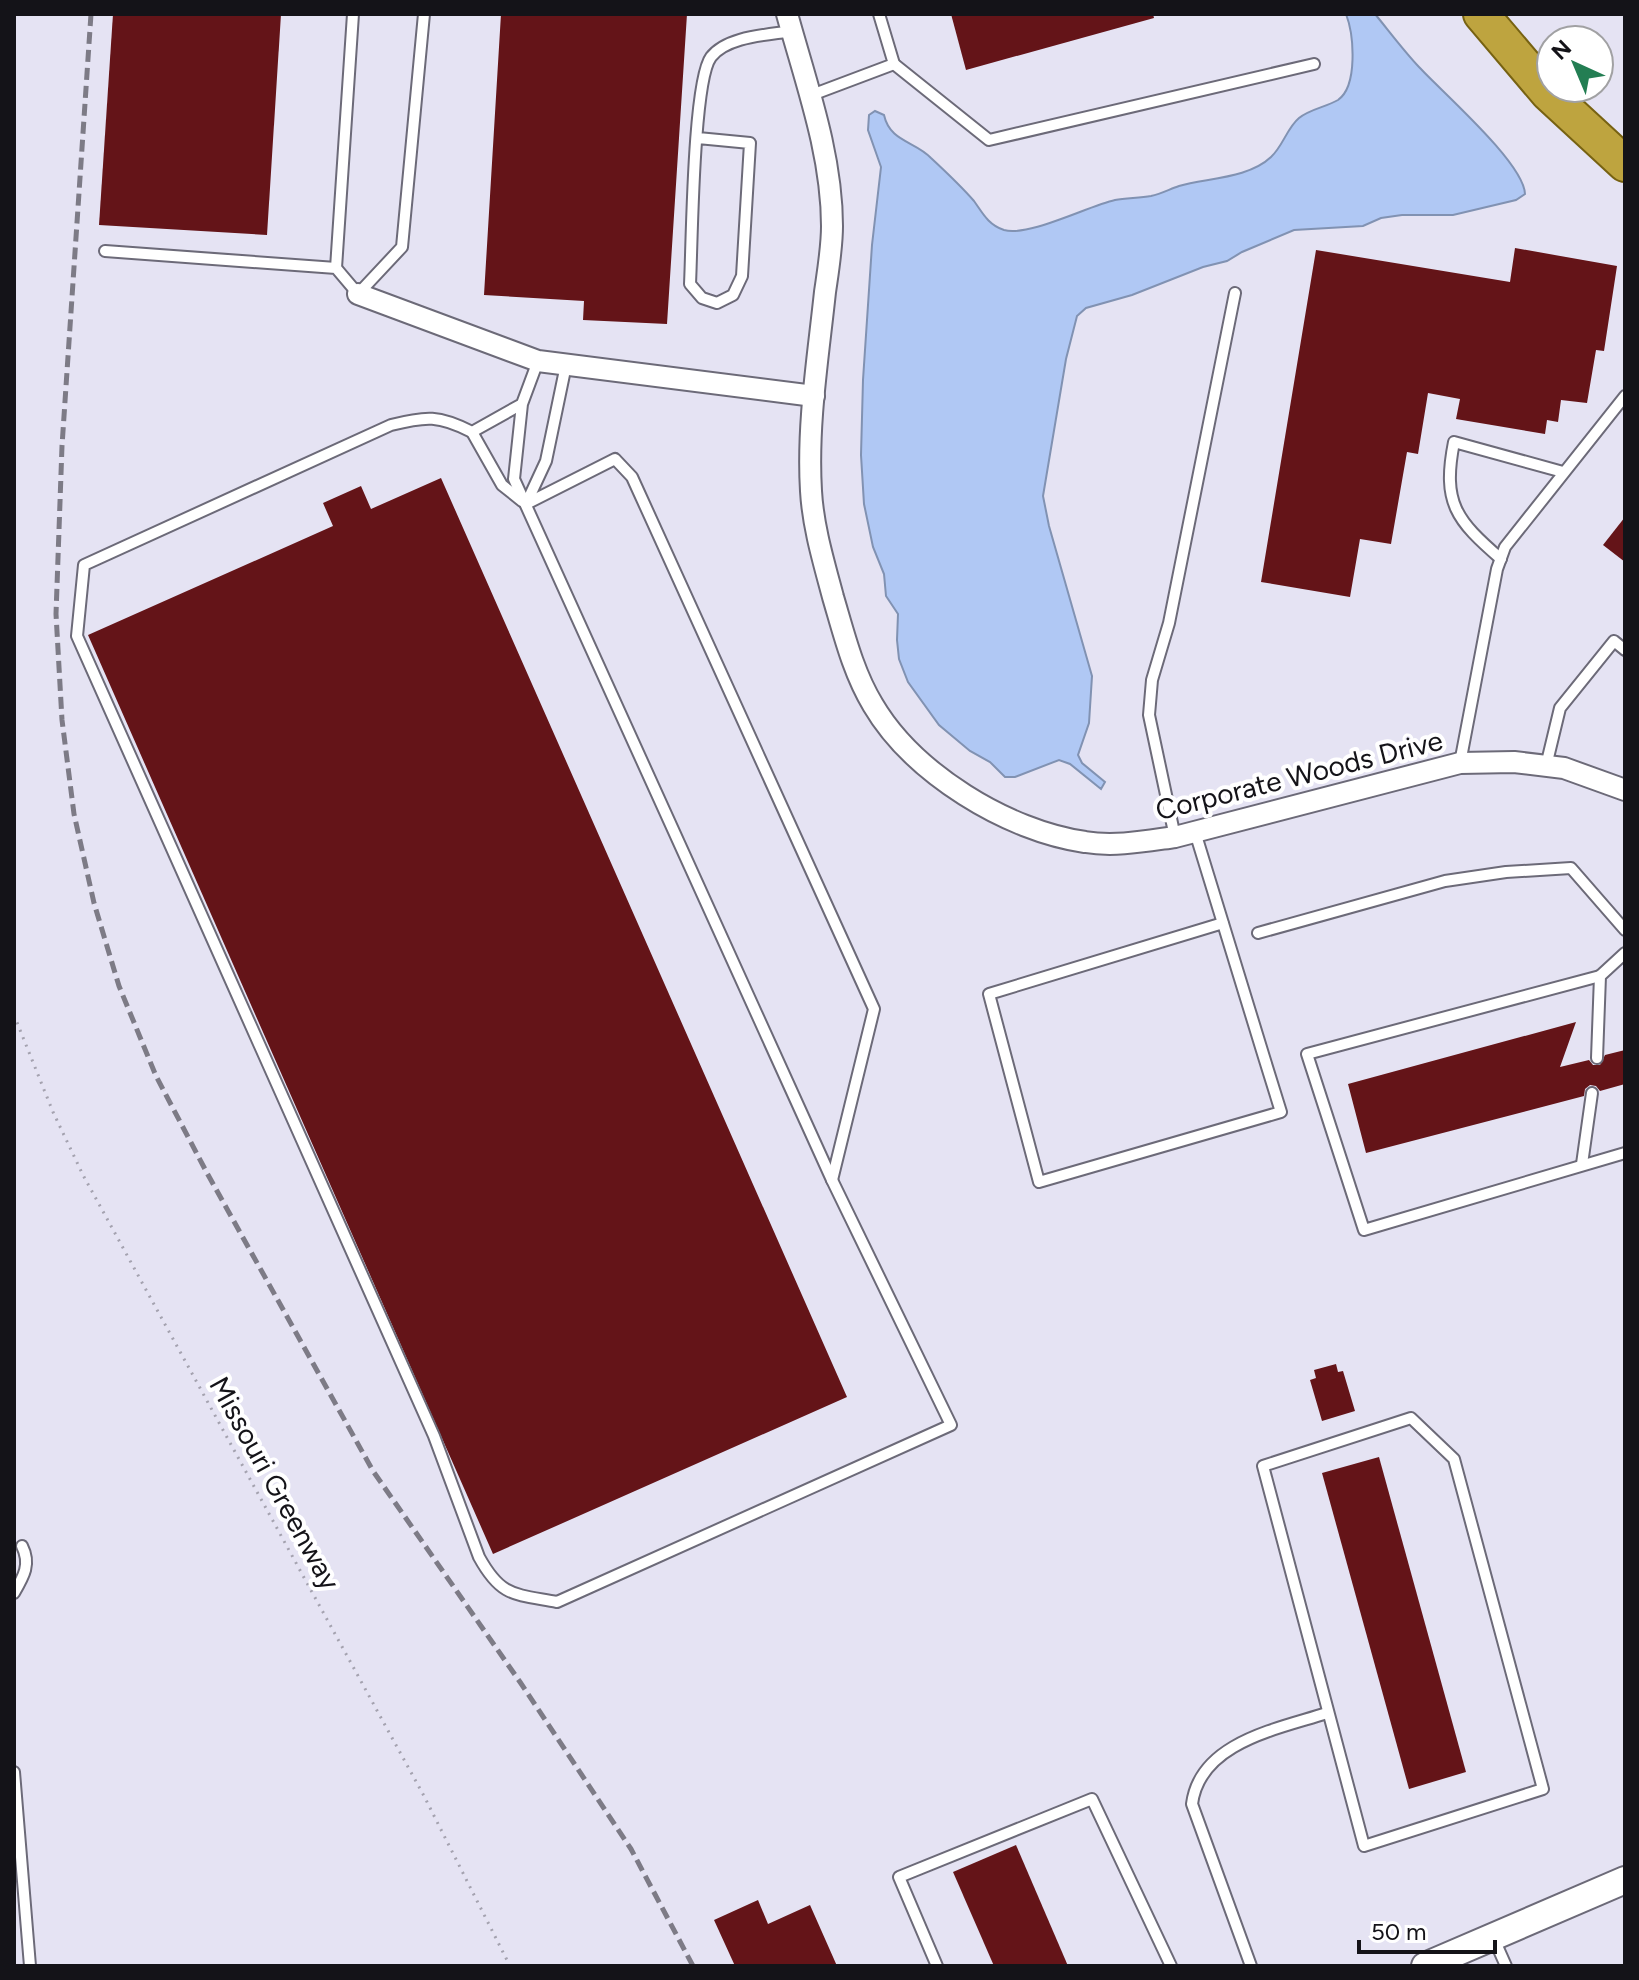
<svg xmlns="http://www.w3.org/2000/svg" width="1639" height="1980" viewBox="0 0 1639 1980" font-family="Figtree,sans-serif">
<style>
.water{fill:#b0c8f4;stroke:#8192b2;stroke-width:2}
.building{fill:#641418}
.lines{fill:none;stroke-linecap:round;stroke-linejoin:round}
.service-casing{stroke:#6c6a78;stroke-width:14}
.minor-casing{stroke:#6c6a78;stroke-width:24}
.tertiary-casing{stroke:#6c6a78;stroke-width:30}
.trunk-casing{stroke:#776212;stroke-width:38}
.path{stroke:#a4a2af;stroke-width:3;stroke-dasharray:2 6;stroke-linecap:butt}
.service{stroke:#fff;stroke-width:10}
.minor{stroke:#fff;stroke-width:20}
.tertiary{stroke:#fff;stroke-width:26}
.trunk{stroke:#bea43f;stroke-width:34}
.rail{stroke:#7d7b86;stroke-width:5;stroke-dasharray:12 6;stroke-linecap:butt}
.labels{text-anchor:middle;stroke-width:8;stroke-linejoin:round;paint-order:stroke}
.street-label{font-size:28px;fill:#141318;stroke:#fff}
</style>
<rect width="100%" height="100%" fill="#e5e3f3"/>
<!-- water -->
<path class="water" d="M1346 14H1375C1389 31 1403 50 1419 67 1442 92 1524 163 1525 194L1516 200 1453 215H1402L1381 218 1363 226 1294 230 1242 252 1227 261 1203 267 1132 295 1086 308 1077 316 1066 359 1043 496 1049 526 1092 676 1089 723 1078 755 1082 763 1105 782 1101 789 1070 764 1059 760 1015 777H1005L990 762 970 751 939 725 908 682 899 659 897 640 898 614 886 596 884 574 873 547 864 504 861 455 863 380 872 245 881 167 868 130 869 115 875 111 884 115C890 142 915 141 931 158 945 171 961 186 974 201 982 212 988 225 1004 230 1029 237 1088 206 1115 200 1126 198 1139 198 1151 196 1161 194 1170 189 1179 186 1208 178 1249 178 1271 157 1283 146 1287 128 1299 118 1310 109 1326 107 1338 100 1358 86 1354 35 1346 14Z"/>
<!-- building -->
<g class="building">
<polygon points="113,14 281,14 267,235 99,225"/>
<polygon points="501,14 687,14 667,324 583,320 584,301 484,295"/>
<polygon points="951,14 1153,14 1154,18 966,70"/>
<polygon points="1515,248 1617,266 1604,351 1596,350 1587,403 1561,400 1558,422 1547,420 1545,434 1456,419 1460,399 1428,393 1418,454 1407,452 1391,544 1360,539 1350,597 1261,582 1316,250 1510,282"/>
<polygon points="441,478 847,1397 493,1554 88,635 333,526 323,503 361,486 371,509"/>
<polygon points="1625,517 1625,562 1603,545"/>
<polygon points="1576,1022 1560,1067 1589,1060 1593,1065 1600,1065 1605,1055 1625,1050 1625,1084 1600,1091 1596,1086 1590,1085 1585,1089 1584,1096 1366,1153 1348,1084"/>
<polygon points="1336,1364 1338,1372 1343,1371 1355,1411 1322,1421 1310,1380 1316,1378 1314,1370"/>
<polygon points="1379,1457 1466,1772 1409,1789 1322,1473"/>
<polygon points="1016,1845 1068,1966 994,1966 953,1872"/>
<polygon points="758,1900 768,1924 810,1905 837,1966 735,1966 714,1920"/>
</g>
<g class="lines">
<!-- service casing -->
<g class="service-casing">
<g id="service">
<polyline points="894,64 989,140 1314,64"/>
<polyline points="809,96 894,64 879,14"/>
<path d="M698 138 750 143 742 276 733 295 717 303 702 298 690 284C692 245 693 81 711 57 727 36 768 35 792 31"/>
<polyline points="105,251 336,268 358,294 402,247 424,14"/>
<polyline points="336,268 353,14"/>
<path d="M522 404 472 432C439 415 426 416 391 425L84 565 77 636 434 1436 479 1557C501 1597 514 1594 557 1602L951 1425 832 1180 514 479 522 404 538 361"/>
<polyline points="472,432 502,485 522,501"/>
<polyline points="526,504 615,459 632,477 874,1009 832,1180"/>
<polyline points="526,504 546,461 566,365"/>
<path d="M1501 559C1456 520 1442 503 1454 442L1563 472"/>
<polyline points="1460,763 1497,569 1505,547 1625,396"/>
<polyline points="1546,766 1560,708 1614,641 1625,650"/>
<path d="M1195 832C1224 926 1252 1019 1281 1112L1039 1182 989 994 1223 923"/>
<polyline points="1175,837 1149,715 1152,680 1169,623 1235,293"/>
<polyline points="1258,933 1445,881 1506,872 1571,868 1625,930"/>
<polyline points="1600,976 1307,1054 1364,1230 1625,1153"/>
<polyline points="1597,1058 1600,976 1625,953"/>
<polyline points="1582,1164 1592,1093"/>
<polygon points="1411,1418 1454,1459 1543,1789 1364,1846 1263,1466"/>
<path d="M14 1593C24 1576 31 1564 22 1546"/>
<polyline points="14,1772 30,1966"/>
<polyline points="1494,1939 1506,1966"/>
<polyline points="937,1966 899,1877 1092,1799 1171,1966"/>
<path d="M1251 1966 1192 1804C1200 1742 1278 1729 1327 1713"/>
</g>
</g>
<!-- minor casing -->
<g class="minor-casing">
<g id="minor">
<path d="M787 14C806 83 832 154 832 226 832 248 828 271 825 292 818 358 807 425 811 491 813 527 824 563 833 597 844 634 853 672 873 705 913 773 1007 831 1085 842 1115 847 1146 841 1175 837L1460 763 1514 762 1564 768 1625 790"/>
<polyline points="358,294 538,361 814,396"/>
</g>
</g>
<!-- tertiary casing -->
<g class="tertiary-casing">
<polyline id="tertiary" points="1425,1966 1625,1880"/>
</g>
<!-- trunk casing -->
<g class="trunk-casing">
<polyline id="trunk" points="1481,14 1548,93 1625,164"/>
</g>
<!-- path -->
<polyline class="path" points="14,1015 53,1112 83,1175 424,1796 510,1966"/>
<!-- service -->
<use href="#service" class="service"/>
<!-- minor -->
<use href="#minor" class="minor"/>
<!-- tertiary -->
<use href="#tertiary" class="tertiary"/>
<!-- trunk -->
<use href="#trunk" class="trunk"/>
<!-- rail -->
<polyline class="rail" points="91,14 62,446 56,614 62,720 74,814 94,903 119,986 156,1076 207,1173 373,1471 520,1682 631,1849 693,1966"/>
</g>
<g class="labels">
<!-- street labels -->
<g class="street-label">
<text transform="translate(1299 775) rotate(-14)" y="10">Corporate Woods Drive</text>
<text transform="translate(275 1483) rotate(61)" y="10">Missouri Greenway</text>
</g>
</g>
<!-- border -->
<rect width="1639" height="1980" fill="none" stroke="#141318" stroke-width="32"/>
<!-- north arrow -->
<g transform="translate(1575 64) rotate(316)"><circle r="38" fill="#ffffff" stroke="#a1a1a3" stroke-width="2"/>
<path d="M0-6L14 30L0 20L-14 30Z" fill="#237e53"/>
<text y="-12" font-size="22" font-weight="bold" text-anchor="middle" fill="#141318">N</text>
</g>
<!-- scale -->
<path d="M1359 1940v12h136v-12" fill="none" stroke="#141318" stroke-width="4"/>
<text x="1371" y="1940" font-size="24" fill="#141318" stroke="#ffffff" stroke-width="6" paint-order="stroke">50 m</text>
</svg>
